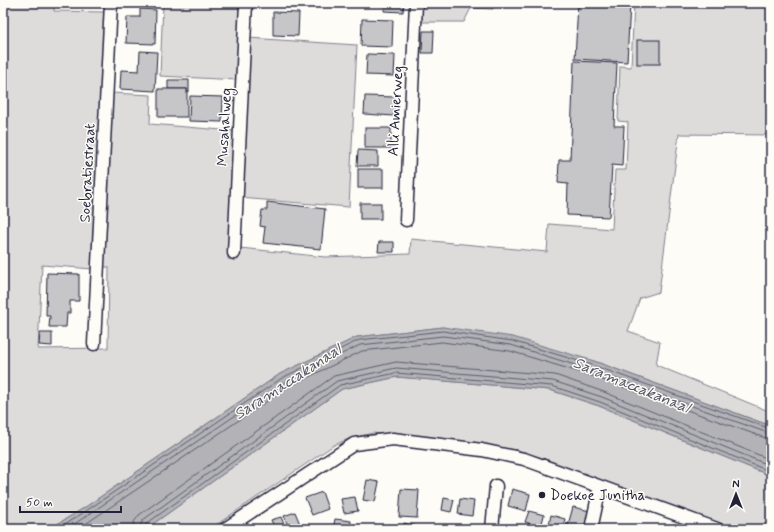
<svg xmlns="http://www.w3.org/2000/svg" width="774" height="532" viewBox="0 0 774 532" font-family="Mynerve,sans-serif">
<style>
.green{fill:#dddcdb;stroke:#807f8b}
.water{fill:#b2b2b7;stroke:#787885}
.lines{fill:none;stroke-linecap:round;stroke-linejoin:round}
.shore{stroke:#5c5c6d;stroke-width:1}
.building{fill:#c6c6c8;stroke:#22223b}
.street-casing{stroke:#22223b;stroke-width:15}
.street{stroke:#fdfcf7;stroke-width:12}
.poi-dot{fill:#22223b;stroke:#fdfcf7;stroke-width:1.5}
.labels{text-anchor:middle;stroke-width:3;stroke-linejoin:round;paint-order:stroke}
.street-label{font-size:15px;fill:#22223b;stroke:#fdfcf7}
.poi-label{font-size:15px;fill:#22223b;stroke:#fdfcf7;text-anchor:start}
.water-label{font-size:16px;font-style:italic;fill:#545466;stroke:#fdfcf7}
</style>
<rect width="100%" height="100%" fill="#fdfcf7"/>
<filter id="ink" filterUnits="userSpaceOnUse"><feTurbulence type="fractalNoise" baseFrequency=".025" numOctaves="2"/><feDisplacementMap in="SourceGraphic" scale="8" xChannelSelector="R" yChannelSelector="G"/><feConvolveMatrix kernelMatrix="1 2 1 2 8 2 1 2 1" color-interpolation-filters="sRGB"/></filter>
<g filter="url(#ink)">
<!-- green -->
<g class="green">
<polygon points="3,3 54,3 54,11 104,12 93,269 42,265 38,349 108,348 109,267 104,267 111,93 151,95 150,124 234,131 228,259 238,260 240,248 325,257 410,254 411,239 547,252 549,224 612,229 615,170 626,170 628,122 618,121 620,66 631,67 634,3 771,3 771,135 679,134 659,292 640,298 628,331 660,342 656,365 771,412 771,426 594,361 443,327 357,337 280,374 84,508 49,529 3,529"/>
<polygon points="163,3 242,3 238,80 160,76"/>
<polygon points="420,3 493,3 493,9 471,8 464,22 419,22"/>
<polygon points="248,38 357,45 349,207 240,198"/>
<polygon points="397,377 550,390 599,406 771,476 771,529 731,529 543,458 517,450 373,433 351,438 334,445 210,529 146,529 342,389"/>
</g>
<!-- water -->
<polygon class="water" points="443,327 513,337 553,349 594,361 771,426 771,476 599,406 550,390 397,377 342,389 146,529 49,529 84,508 280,374 357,337"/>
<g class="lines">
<!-- shore -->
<g class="shore">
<polyline points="57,529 86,511 282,378 359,340 443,331 512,341 592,365 771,429"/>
<polyline points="67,529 285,382 360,345 443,336 511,345 591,370 771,434"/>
<polyline points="78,529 288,387 362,351 442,342 510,351 589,375 771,440"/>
<polyline points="133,529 134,522 139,515 334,376 396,362 555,375 604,392 771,460"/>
<polyline points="139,529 143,520 337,381 396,368 553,381 602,397 771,466"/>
<polyline points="144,529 146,524 340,385 396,373 552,386 600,402 771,472"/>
</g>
</g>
<!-- building -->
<g class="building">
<rect x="139" y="3" width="19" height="3"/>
<polygon points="280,3 306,3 306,6 280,5"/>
<polygon points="385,3 404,3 403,12 384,11"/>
<polygon points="578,3 630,3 627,62 575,59"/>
<polygon points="140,9 156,10 155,44 126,43 127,17 140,17"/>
<polygon points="273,12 299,13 298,36 273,35"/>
<polygon points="362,19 393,20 392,47 361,46"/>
<polygon points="423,31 434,31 433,53 422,53"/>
<rect x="637" y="40" width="23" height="24"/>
<polygon points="140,51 157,52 155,91 120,89 121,70 139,71"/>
<polygon points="367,54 395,55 394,76 366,75"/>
<polygon points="574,61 617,63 614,126 624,126 622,166 612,165 609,217 567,215 568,184 558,183 559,160 570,160"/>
<polygon points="168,80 189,80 189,92 187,92 187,89 168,89"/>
<rect x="158" y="89" width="29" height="28"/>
<polygon points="190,96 223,97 222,122 189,121"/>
<polygon points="365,96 395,97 394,116 364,114"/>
<rect x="365" y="128" width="26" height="20"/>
<polygon points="358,150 378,151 378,166 357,166"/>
<rect x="358" y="169" width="25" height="19"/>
<polygon points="267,202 325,209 321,249 263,243 265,227 260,226 262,210 267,210"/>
<rect x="360" y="203" width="21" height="16"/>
<polygon points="379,242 394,242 394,252 378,252"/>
<polygon points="47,273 79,274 79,301 70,301 70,313 67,313 66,327 49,327 50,316 46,316"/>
<polygon points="40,333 52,333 52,346 39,345"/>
<polygon points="367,480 379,482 375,502 363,500"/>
<polygon points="401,489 419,490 417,518 399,517"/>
<polygon points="512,489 530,494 526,511 508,506"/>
<polygon points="322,492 328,509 312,515 305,498"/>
<polygon points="355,497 358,511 344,513 341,499"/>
<polygon points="444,498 454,500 451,512 442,510"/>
<polygon points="460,499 474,501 472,516 458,514"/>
<polygon points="573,507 590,511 585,529 548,529 551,515 565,519 564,523 568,525"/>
<polygon points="529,511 544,515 541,527 525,522"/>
<polygon points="295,512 300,524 289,528 284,516"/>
<polygon points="281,517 286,529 275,529 271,520"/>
<polygon points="335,519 351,521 350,529 329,529 333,529"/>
<polygon points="404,523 416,526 415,529 403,529"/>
</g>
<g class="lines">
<!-- street casing -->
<g class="street-casing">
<g id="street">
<polyline points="406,220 416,3"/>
<polyline points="234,253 246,3"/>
<polyline points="94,344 111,3"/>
<polyline points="225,529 354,444 393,439 482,450 524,459 717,529"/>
<polyline points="492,529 496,486"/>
<polyline points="591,529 600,487"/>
</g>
</g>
<!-- street -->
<use href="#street" class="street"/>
</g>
</g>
<!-- markers -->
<circle class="poi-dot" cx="542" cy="495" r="4"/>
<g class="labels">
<!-- street labels -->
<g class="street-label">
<text transform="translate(395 111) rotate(-87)" y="5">Alli Amierweg</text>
<text transform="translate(224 127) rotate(-87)" y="5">Musahalweg</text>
<text transform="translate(87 173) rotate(-87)" y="5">Soebratiestraat</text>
</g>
<!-- poi labels -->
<g class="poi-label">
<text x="550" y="500">Doekoe Junitha</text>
</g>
<!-- water labels -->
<g class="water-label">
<text transform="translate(287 381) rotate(-33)" y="6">Saramaccakanaal</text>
<text transform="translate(632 384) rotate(22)" y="6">Saramaccakanaal</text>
</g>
</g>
<!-- margin -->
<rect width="774" height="532" fill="none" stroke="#fdfcf7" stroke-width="16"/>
<rect x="8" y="8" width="758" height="516" fill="none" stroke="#22223b" stroke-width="1.5" filter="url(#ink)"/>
<!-- north arrow -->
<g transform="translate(736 494)" stroke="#fdfcf7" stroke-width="3" paint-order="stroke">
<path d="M0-3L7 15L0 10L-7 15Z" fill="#22223b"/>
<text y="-6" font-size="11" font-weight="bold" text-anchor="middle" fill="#22223b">N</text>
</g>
<!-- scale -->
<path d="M20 506v6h101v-6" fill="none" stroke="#22223b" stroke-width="2"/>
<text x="26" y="506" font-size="12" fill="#22223b" stroke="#fdfcf7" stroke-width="3" paint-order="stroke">50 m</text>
</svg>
